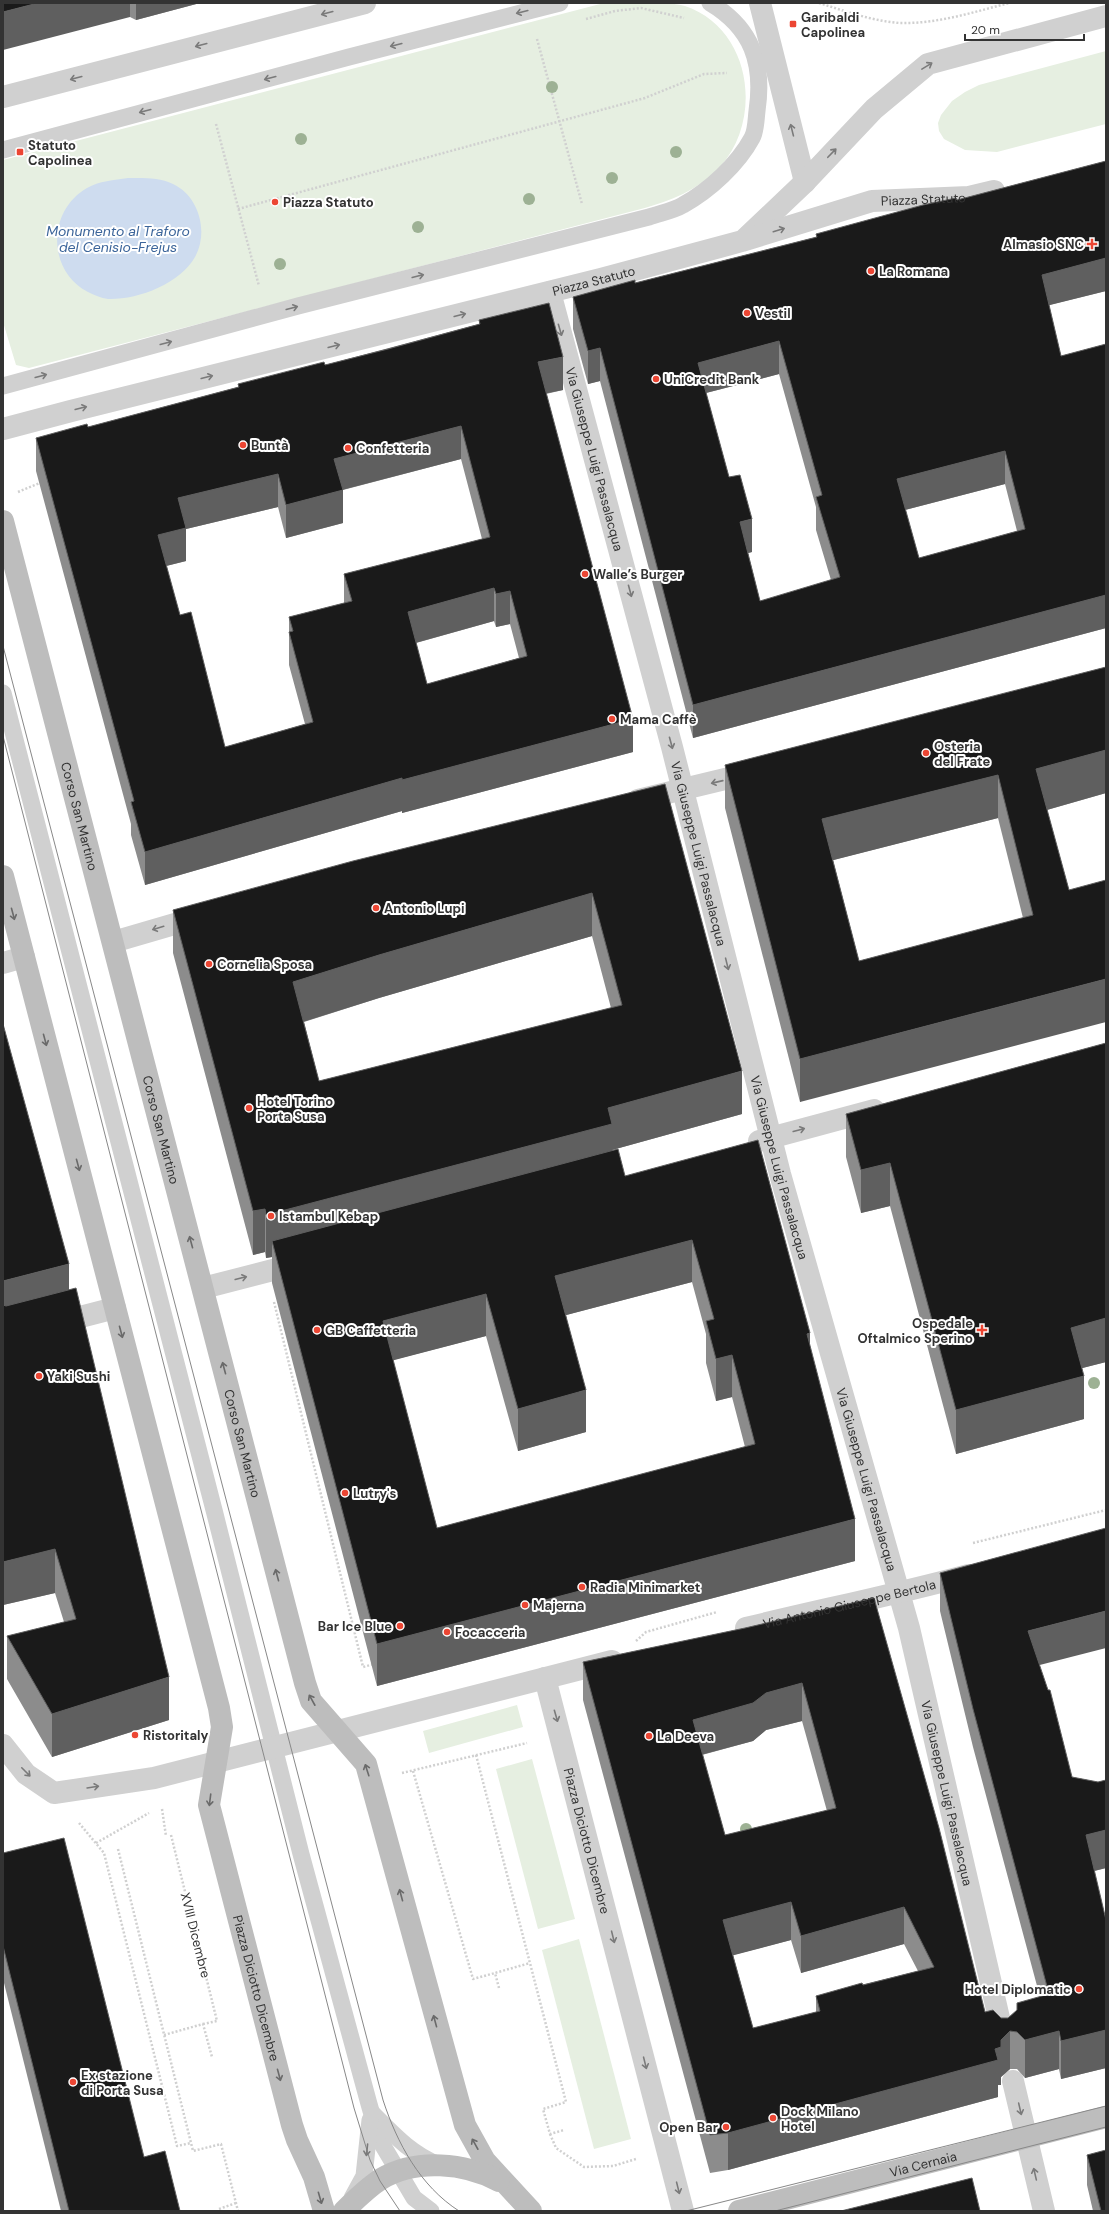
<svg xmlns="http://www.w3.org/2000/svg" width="1109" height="2214" viewBox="0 0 1109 2214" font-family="'DM Sans',sans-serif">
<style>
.green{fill:#e6efe1}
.water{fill:#cedcef}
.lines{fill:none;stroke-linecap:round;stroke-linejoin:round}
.path{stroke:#d0d0d0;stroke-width:2.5;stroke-dasharray:2 2;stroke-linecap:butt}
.lane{stroke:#d0d0d0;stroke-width:17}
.street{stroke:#d0d0d0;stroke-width:22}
.secondary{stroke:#bdbdbd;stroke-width:22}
.tram{stroke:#888;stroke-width:1}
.tree{fill:#9db194}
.wall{fill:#8c8c8c;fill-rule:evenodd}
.shaded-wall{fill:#5f5f5f}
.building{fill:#1a1a1a;stroke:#5f5f5f;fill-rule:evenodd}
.oneway{stroke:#7a7a7a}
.oneway2{stroke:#6a6a6a}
.poi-dot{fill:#ec4633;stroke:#fff;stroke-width:1.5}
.labels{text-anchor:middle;stroke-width:4;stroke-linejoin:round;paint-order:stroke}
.poi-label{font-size:13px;font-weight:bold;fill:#333;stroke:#fff;text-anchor:start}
.street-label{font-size:13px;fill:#333;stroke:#fff}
.water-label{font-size:14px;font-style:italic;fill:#3c659a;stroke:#fff}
</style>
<rect width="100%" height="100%" fill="#fff"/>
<!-- green -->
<g class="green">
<path d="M604 3C628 3 662 0 685 6 751 28 764 118 720 167 698 190 671 201 641 209L29 368 16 365 3 322V160Z"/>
<polygon points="1106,51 1106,124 997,152 965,150 944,139 939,131 938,123 941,115 952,101 965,92 979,85"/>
<polygon points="517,1705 523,1727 429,1753 423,1731"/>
<polygon points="532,1759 575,1919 538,1929 496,1769"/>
<polygon points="579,1939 631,2139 594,2149 542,1950"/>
</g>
<!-- water -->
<path class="water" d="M128 178C143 178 159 177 173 184 199 196 209 232 195 257 180 284 137 300 108 299 101 298 94 295 88 292 47 271 47 211 87 188 99 181 114 180 128 178Z"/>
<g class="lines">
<!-- path -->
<g class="path">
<path d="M819 3C845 11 872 21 900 23 937 24 974 12 1009 3"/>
<polyline points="586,19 615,11 641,8 684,18"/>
<polyline points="537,39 582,204"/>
<polyline points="216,124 259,286"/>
<polyline points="238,209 645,98 704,74 727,73"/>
<polyline points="18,492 42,482"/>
<polyline points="274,1302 363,1667 374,1664"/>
<polyline points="973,1543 1106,1510"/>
<polyline points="636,1641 646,1632 717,1612"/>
<polyline points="146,1725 148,1732"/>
<polyline points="476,1755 566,2102 543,2109 550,2134 564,2130"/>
<polyline points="413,1771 473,1979 495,1973"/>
<polyline points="402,1773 527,1743"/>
<polyline points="162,1809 166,1836"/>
<polyline points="79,1823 104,1853 177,2146 191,2143"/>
<polyline points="171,1835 217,2021 203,2024"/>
<polyline points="96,1843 149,1813"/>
<polyline points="118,1849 193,2151 221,2144 238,2211"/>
<polyline points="499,1988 495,1973 530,1963"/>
<polyline points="164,2035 203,2024 212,2057"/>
<polyline points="550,2134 556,2148 584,2167 613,2166 636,2159"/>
<polyline points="219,2209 236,2203"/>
</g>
<!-- lane -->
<g class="lane">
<polyline points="3,150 349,57 560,3"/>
<path d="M3 386 298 306 649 217C660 213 673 211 683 205 710 190 738 164 752 138 756 131 756 119 757 111 764 63 752 28 710 3"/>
<polyline points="3,693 214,1510 301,1854 369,2104 379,2139 414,2198 431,2211"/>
<path d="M372 2113C393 2134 411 2154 439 2165"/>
<polyline points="352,2198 364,2176 370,2120"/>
</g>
<!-- street -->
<g class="street">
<polyline points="760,3 805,182"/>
<polyline points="3,97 365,3"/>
<polyline points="746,238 805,182 874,109 928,64 1106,16"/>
<path id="s1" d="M550 292 672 747 780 1174 909 1628 1005 2044"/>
<path id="s2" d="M3 429 71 411 601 279 742 241 872 201 969 197 994 191"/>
<polyline points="638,800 754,772"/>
<polyline points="113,942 202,916"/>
<polyline points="3,963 24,957"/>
<polyline points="759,1141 874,1110"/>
<polyline points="203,1288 300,1263"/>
<polyline points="3,1337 115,1308"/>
<path id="s3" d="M746 1628C820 1610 894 1595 968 1575"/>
<path id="s4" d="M545 1678 683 2211"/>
<polyline points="3,1745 26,1774 54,1793 154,1778 612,1661"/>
<polyline points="1013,2081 1044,2211"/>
</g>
<!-- secondary -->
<g class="secondary">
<path id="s5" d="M3 521 305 1683 311 1701 366 1764 465 2125 485 2161 531 2211"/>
<path id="s6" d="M3 876 219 1708 222 1727 209 1805 292 2125 297 2140 314 2177 324 2211"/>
<path d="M344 2211C356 2199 367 2188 381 2179 416 2158 465 2163 499 2181"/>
<path id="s7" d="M739 2211 1106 2117"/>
</g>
<!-- tram -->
<g class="tram">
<path d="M3 646 383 2100C397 2143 420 2186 459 2211"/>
<polyline points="3,736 354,2108 370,2160 380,2181 400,2211"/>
<polyline points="686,2211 1106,2106"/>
<polyline points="775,2211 1106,2127"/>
</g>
</g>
<!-- trees -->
<g class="tree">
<circle cx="552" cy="87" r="6"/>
<circle cx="301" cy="139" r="6"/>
<circle cx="676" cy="152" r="6"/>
<circle cx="612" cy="178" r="6"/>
<circle cx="529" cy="199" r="6"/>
<circle cx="418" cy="227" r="6"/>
<circle cx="280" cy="264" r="6"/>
<circle cx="1094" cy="1383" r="6"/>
<circle cx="746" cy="1829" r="6"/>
</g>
<!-- wall -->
<g class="wall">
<polygon points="3,3 200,3 136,20 130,17"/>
<path d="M1106 161V291L1049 305 1061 356 1106 344V628L693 738 600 381 588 384 573 329V297L635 283 816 237V234L957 200ZM779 374 816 507V530L831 580 760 601 748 553 752 552 729 477 706 393ZM1005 484 1017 531 919 558 905 510Z"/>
<path d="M479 320 563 390 546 394 633 752 402 813V811L145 885 131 835V824L36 471V438L88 427 238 387V384L325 365 479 324ZM461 459 482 539 344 574V603L289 617V665L305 724 225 747 180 615 166 566 186 561V529L278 507 286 538 343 523V490ZM494 621 496 627 510 624 519 658 427 684 416 643Z"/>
<path d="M1106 667V793L1047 810 1069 890 800 1102 725 808V765ZM998 818 1023 918 859 961 833 860Z"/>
<path d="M665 784 742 1114 612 1150V1151L625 1176 810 1347 855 1561 377 1686 272 1283V1257L266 1258 265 1252 253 1255 173 953V910ZM592 936 611 1008 319 1081 304 1022 379 998ZM692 1282 706 1334V1363L716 1401 732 1397 745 1447 437 1528 393 1360 486 1336 518 1451 586 1432 566 1315Z"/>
<polygon points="1106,1043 1106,1362 1082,1368 1084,1419 956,1454 890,1206 861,1213 846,1157 846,1114"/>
<polygon points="69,1290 169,1720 52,1757 7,1679 7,1636 64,1622 55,1593 3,1605"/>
<path d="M940 1573 1039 1665 1072 1777 1098 1782 1106 1780V1868L1094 1871 1106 1920V2068L1061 2079 1059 2069 1025 2078 1017 2069H1010L1001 2077V2085H998V2097L728 2170 710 2173 583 1700V1662L745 1628 874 1598 985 2012 1001 2018H1008L1040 1997 973 1747 940 1611ZM802 1721 827 1811 725 1835 702 1755 753 1741 766 1730ZM791 1940 801 1973 904 1944 918 1971 816 1996V2012L753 2028 733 1955Z"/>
<polygon points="3,1853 144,2157 180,2211 61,2211 3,1979"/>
<polygon points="1087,2155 1106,2211 1093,2211 1087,2185"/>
</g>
<!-- shaded-wall -->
<g class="shaded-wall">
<polygon points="38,3 130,3 130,17 3,50 3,12"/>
<polygon points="136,3 200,3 136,20"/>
<polygon points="1106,258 1106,291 1042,307 1042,275"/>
<polygon points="779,341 779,374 698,395 698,363"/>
<polygon points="600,348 600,381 588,384 588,351"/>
<polygon points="563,357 563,390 538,395 538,362"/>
<polygon points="461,426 461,459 334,492 334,459"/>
<polygon points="1005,451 1005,484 897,512 897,479"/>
<polygon points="278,474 278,507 186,529 186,561 158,568 158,535 178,498"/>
<polygon points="343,490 343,523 286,538 286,505"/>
<polygon points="752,519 752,552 740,555 740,522"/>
<polygon points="494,588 494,621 408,645 408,612"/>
<polygon points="510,591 510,624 496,627 496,594"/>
<polygon points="1106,595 1106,628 693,738 693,705"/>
<polygon points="633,719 633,752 402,813 402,780"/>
<polygon points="1106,750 1106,793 1036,813 1036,769"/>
<polygon points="998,775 998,818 822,863 822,819"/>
<polygon points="402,778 402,811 145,885 145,852"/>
<polygon points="592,893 592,936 379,998 293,1025 293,982 379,955"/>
<polygon points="1106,979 1106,1022 800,1102 800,1059"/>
<polygon points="742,1071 742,1114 612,1150 612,1167 272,1241 272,1257 266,1258 266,1215 608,1108"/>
<polygon points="890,1163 890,1206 861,1213 861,1170"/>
<polygon points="265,1209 265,1252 253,1255 253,1211"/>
<polygon points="692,1240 692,1282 555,1318 555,1276"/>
<polygon points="69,1264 69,1307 3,1324 3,1281"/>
<polygon points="486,1294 486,1336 383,1363 383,1321"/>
<polygon points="1106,1318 1106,1362 1071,1371 1071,1328"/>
<polygon points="810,1333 810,1375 807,1334"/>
<polygon points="732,1355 732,1397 716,1401 716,1359"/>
<polygon points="1084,1376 1084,1419 956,1454 956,1410"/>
<polygon points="586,1390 586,1432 518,1451 518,1409"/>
<polygon points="855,1519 855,1561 377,1686 377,1644"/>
<polygon points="55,1549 55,1593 3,1605 3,1562"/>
<polygon points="1106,1611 1106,1648 1028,1668 1028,1631"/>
<polygon points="169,1677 169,1720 52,1757 52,1714"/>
<polygon points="802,1683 802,1721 766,1730 753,1741 693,1757 693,1720 766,1693"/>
<polygon points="1106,1830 1106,1868 1086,1873 1086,1835"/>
<polygon points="791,1902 791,1940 723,1958 723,1920"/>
<polygon points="904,1907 904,1944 801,1973 801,1936"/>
<polygon points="1106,2030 1106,2068 1061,2079 1061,2041"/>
<polygon points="1010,2031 1010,2069 1001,2077 1001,2085 998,2085 998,2097 728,2170 728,2133 995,2049 1001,2040"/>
<polygon points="1059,2031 1059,2069 1025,2078 1025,2040"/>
</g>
<!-- building -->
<g class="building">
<polygon points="3,3 38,3 3,12"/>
<path d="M1106 161V258L1042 275 1061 356 1106 344V595L693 705 600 348 588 351 573 297 635 280V283L817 237 816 234 923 205 956 198 957 200ZM779 341 822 495 816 497 840 577 760 601 740 522 752 519 740 475 729 477 698 363ZM1005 451 1025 529 919 558 897 479Z"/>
<path d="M549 303 563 357 538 362 633 719 402 780V778L145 852 131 802 134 801 36 438 87 424 88 427 239 387 238 384 324 362 325 365 388 349 480 324 479 320ZM461 426 490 537 344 574 352 601 289 617 293 631 289 632 313 722 225 747 191 612 180 615 158 535 186 528 178 498 278 474 286 505 343 490 334 459ZM494 588 496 594 510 591 527 656 427 684 408 612Z"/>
<path d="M1106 667V750L1036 769 1069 890 1106 880V979L800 1059 725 765ZM998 775 1033 915 859 961 822 819Z"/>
<path d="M665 784 742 1071 608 1108 612 1124 266 1215 265 1209 253 1211 173 910 353 861ZM592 893 622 1005 319 1081 293 982 379 955Z"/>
<polygon points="3,1024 69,1264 3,1281"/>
<polygon points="1106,1043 1106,1318 1071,1328 1084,1376 956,1410 890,1163 861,1170 846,1114"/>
<path d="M758 1140 810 1333 807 1334 855 1519 377 1644 272 1241 618 1149 625 1176ZM692 1240 714 1319 706 1321 716 1359 732 1355 755 1444 437 1528 383 1321 486 1294 518 1409 586 1390 555 1276Z"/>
<polygon points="76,1288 169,1677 52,1714 7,1636 76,1619 55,1549 3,1562 3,1305 6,1306"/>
<path d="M1106 1528V1611L1028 1631 1048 1690H1050L1072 1777 1098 1782 1106 1780V1830L1086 1835 1106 1920V2030L1061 2041 1059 2031 1025 2040 1017 2032 1010 2031 1001 2040V2047L995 2049 998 2060 728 2133 710 2135 583 1662 745 1628 874 1598 939 1828 985 2012 993 2010 1001 2018H1008L1017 2010V2003L1049 1994 973 1709 940 1573ZM802 1683 836 1808 725 1835 693 1720 753 1703 766 1693ZM791 1902 801 1936 904 1907 934 1967 863 1985 862 1983 816 1996 820 2011 753 2028 723 1920Z"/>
<polygon points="64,1838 144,2157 165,2151 180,2211 69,2211 3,1946 3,1853"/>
<polygon points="1106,2150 1106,2211 1101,2211 1087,2155"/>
<polygon points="972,2178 980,2211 841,2211"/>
</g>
<!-- one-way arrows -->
<defs><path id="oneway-shaft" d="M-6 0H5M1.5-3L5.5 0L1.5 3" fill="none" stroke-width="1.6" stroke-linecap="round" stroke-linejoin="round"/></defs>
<g class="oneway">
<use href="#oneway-shaft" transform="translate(522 12) rotate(166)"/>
<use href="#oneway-shaft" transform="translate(327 13) rotate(165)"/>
<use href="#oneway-shaft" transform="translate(201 45) rotate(165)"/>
<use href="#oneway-shaft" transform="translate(396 45) rotate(166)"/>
<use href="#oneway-shaft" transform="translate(927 66) rotate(-31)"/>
<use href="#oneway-shaft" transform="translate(76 78) rotate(165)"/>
<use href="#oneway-shaft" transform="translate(270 78) rotate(165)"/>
<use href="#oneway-shaft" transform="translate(145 111) rotate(165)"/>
<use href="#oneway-shaft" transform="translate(792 130) rotate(-104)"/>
<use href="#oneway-shaft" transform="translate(832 153) rotate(-46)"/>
<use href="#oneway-shaft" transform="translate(779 230) rotate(-17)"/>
<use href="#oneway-shaft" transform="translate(418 276) rotate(-14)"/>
<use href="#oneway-shaft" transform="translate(292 308) rotate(-15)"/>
<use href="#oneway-shaft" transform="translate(460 315) rotate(-14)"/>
<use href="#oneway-shaft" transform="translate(560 330) rotate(74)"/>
<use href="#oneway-shaft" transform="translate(166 343) rotate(-15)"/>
<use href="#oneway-shaft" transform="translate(334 346) rotate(-14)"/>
<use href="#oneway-shaft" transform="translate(41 376) rotate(-15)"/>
<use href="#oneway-shaft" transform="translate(207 377) rotate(-14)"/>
<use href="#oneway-shaft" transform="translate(81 408) rotate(-14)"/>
<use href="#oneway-shaft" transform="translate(630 591) rotate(75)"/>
<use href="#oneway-shaft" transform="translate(671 743) rotate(75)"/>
<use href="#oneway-shaft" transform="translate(717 782) rotate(167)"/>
<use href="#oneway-shaft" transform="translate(158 928) rotate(163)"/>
<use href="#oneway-shaft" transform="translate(727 964) rotate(76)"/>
<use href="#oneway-shaft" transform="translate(799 1130) rotate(-15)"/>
<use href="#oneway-shaft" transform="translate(241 1278) rotate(-14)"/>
<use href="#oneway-shaft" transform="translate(556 1716) rotate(74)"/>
<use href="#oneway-shaft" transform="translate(26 1772) rotate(45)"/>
<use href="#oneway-shaft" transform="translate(93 1787) rotate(-9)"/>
<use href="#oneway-shaft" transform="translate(613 1937) rotate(76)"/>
<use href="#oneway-shaft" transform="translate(645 2063) rotate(76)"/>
<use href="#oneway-shaft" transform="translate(1020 2109) rotate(77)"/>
<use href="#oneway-shaft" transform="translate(367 2150) rotate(96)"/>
<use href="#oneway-shaft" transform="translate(1035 2174) rotate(-103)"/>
<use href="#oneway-shaft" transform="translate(678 2188) rotate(76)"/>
</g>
<g class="oneway2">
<use href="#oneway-shaft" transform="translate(13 914) rotate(75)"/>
<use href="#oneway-shaft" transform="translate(45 1040) rotate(75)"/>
<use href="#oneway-shaft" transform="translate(78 1165) rotate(75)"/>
<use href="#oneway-shaft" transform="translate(191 1242) rotate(-105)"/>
<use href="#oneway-shaft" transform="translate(121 1332) rotate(75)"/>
<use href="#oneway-shaft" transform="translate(224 1368) rotate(-105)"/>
<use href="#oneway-shaft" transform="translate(277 1575) rotate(-105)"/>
<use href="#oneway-shaft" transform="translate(312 1700) rotate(-119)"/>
<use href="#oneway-shaft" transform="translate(367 1770) rotate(-108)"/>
<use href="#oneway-shaft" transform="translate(210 1800) rotate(97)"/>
<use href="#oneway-shaft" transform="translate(401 1895) rotate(-105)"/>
<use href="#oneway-shaft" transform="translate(435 2021) rotate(-105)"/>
<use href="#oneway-shaft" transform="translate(279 2075) rotate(75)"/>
<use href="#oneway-shaft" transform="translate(475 2144) rotate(-119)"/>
<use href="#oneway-shaft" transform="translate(320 2198) rotate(74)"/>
</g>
<!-- markers -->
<g class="poi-dot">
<rect x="789" y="20" width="8" height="8" rx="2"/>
<rect x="16" y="148" width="8" height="8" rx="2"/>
<circle cx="275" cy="202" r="4"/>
<path d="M1090 238h4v4h4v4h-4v4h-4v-4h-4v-4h4z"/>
<circle cx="871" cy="271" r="4"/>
<circle cx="747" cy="313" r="4"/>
<circle cx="656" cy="379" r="4"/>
<circle cx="243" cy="445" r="4"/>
<circle cx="348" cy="448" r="4"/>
<circle cx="585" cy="574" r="4"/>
<circle cx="612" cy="719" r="4"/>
<circle cx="926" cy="753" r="4"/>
<circle cx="376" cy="908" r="4"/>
<circle cx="209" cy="964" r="4"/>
<circle cx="249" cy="1108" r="4"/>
<circle cx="271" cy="1216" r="4"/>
<circle cx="317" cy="1330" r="4"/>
<path d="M980 1324h4v4h4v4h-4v4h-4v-4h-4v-4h4z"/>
<circle cx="39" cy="1376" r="4"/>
<circle cx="345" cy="1493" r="4"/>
<circle cx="582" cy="1587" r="4"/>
<circle cx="525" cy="1605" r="4"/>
<circle cx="400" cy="1626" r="4"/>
<circle cx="447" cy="1632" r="4"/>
<circle cx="135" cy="1735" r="4"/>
<circle cx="649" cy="1736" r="4"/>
<circle cx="1079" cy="1989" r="4"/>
<circle cx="73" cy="2082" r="4"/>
<circle cx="773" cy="2118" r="4"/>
<circle cx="726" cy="2127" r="4"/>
</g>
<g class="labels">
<!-- poi labels -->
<g class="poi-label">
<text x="801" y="22">Garibaldi<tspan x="801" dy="15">Capolinea</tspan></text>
<text x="28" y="150">Statuto<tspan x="28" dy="15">Capolinea</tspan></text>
<text x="283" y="207">Piazza Statuto</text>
<text x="1084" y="249" text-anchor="end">Almasio SNC</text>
<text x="879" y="276">La Romana</text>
<text x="755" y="318">Vestil</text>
<text x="664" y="384">UniCredit Bank</text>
<text x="251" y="450">Buntà</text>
<text x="356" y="453">Confetteria</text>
<text x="593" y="579">Walle’s Burger</text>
<text x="620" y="724">Mama Caffè</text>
<text x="934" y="751">Osteria<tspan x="934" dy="15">del Frate</tspan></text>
<text x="384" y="913">Antonio Lupi</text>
<text x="217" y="969">Cornelia Sposa</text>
<text x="257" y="1106">Hotel Torino<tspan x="257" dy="15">Porta Susa</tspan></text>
<text x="279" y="1221">Istambul Kebap</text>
<text x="973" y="1328" text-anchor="end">Ospedale<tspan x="973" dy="15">Oftalmico Sperino</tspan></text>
<text x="325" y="1335">GB Caffetteria</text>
<text x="47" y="1381">Yaki Sushi</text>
<text x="353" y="1498">Lutry's</text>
<text x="590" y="1592">Radia Minimarket</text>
<text x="533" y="1610">Majerna</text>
<text x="392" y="1631" text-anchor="end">Bar Ice Blue</text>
<text x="455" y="1637">Focacceria</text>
<text x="143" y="1740">Ristoritaly</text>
<text x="657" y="1741">La Deeva</text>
<text x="1071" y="1994" text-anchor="end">Hotel Diplomatic</text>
<text x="81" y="2080">Ex stazione<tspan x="81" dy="15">di Porta Susa</tspan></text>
<text x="781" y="2116">Dock Milano<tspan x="781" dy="15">Hotel</tspan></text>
<text x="718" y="2132" text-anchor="end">Open Bar</text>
</g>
<!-- street labels -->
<g class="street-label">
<text dy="5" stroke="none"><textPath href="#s2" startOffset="950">Piazza Statuto</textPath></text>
<text dy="5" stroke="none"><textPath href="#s2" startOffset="609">Piazza Statuto</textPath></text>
<text dy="5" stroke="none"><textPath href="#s1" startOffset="173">Via Giuseppe Luigi Passalacqua</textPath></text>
<text dy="5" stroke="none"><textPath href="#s5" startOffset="305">Corso San Martino</textPath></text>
<text dy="5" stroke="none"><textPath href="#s1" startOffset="581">Via Giuseppe Luigi Passalacqua</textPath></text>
<text dy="5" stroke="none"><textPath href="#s5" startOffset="629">Corso San Martino</textPath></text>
<text dy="5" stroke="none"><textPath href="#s1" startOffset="905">Via Giuseppe Luigi Passalacqua</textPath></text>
<text dy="5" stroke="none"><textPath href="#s5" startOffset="953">Corso San Martino</textPath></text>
<text dy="5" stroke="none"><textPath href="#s1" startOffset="1229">Via Giuseppe Luigi Passalacqua</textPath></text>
<text dy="5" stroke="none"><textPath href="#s3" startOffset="106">Via Antonio Giuseppe Bertola</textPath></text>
<text dy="5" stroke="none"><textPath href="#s1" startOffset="1553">Via Giuseppe Luigi Passalacqua</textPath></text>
<text dy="5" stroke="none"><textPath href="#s4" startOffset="168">Piazza Diciotto Dicembre</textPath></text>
<text transform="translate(196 1935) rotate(76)" y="5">XVIII Dicembre</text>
<text dy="5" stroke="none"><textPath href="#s6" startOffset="1147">Piazza Diciotto Dicembre</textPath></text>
<text dy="5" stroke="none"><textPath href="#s7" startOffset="190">Via Cernaia</textPath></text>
</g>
<!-- water labels -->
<g class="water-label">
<text x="118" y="236">Monumento al Traforo<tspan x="118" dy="16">del Cenisio-Frejus</tspan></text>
</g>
</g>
<!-- border -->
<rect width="1109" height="2214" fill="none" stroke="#333333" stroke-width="8"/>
<!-- scale -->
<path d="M965 34v6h119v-6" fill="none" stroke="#333333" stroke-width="2"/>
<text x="971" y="34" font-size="12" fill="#333333" stroke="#ffffff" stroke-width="3" paint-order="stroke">20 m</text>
</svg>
